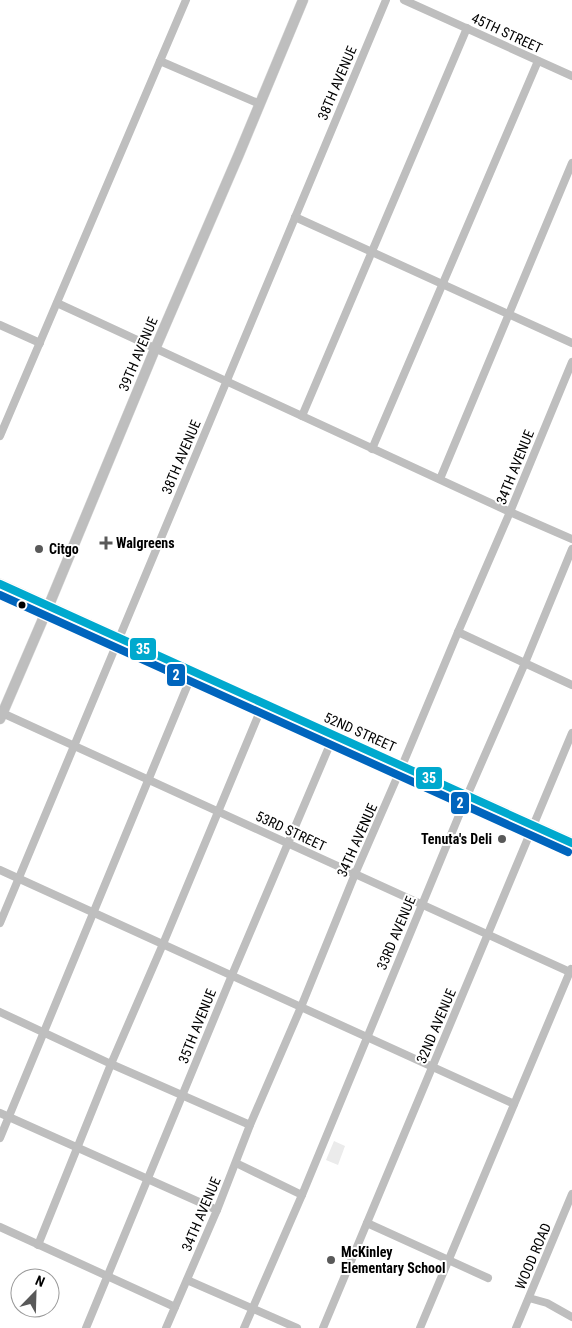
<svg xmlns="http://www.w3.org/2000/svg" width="572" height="1328" viewBox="0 0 572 1328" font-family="'Roboto Condensed',sans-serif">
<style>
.green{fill:#ebebeb}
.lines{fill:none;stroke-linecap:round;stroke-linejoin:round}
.major-casing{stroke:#dbdbdb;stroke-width:11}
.minor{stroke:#bebebe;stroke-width:8}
.major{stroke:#bebebe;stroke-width:10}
.bus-1-casing{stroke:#fff;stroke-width:11}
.bus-2-casing{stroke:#fff;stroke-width:11}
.bus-1{stroke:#00a9ce;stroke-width:8}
.bus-2{stroke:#0065bd;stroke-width:8}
.poi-dot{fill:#595959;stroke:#fff;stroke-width:2}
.bus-dot{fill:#000;stroke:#fff;stroke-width:2}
.labels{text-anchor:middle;stroke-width:4;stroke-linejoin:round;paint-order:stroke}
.street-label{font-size:14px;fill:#000;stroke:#fff}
.poi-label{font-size:14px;font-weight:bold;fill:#000;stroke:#fff;text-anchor:start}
.line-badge{stroke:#fff;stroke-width:2}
.badge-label{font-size:14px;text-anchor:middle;font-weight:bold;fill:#fff}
</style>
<rect width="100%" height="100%" fill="#fff"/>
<!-- green -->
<polygon class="green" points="334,1141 345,1146 338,1165 326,1160"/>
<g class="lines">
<!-- major casing -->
<g class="major-casing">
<g id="major">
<polyline points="0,584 263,704 572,843"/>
<polyline points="0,719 49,605 155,349 239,154 303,0"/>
</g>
</g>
<!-- minor -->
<g class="minor">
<polyline points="404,0 572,76"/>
<polyline points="160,61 260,104"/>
<polyline points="295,217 572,343"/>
<polyline points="57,303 510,512 572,539"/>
<polyline points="0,325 40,343"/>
<polyline points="302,416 467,28"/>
<polyline points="0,436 186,0"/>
<polyline points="372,449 538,61"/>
<polyline points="440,479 572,163"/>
<polyline points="458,632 572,685"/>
<polyline points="0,712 572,973"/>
<polyline points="0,870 514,1104"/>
<polyline points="0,923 386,0"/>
<polyline points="0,1012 111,1064 250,1125"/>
<polyline points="0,1113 217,1210"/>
<polyline points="0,1138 193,672"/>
<polyline points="236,1163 302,1195"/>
<polyline points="367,1223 488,1278"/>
<polyline points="0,1227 175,1307"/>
<polyline points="38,1245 111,1064 163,944 263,704"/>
<polyline points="187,1280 297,1328"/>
<polyline points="529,1298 547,1303 572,1317"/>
<polyline points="86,1328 232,975 334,735"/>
<polyline points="166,1328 217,1210 250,1125 301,1007 355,874 402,766 458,632 510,512 572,362"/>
<polyline points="244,1328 302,1195 467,796 525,663 572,549"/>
<polyline points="323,1328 572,733"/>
<polyline points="420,1328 571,969"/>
<polyline points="516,1328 572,1194"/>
</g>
<!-- major -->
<use href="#major" class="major"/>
<!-- bus-1 casing -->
<g class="bus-1-casing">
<polyline id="bus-1" points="0,584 572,843"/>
</g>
<!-- bus-2 casing -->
<g class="bus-2-casing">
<polyline id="bus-2" points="0,595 568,852"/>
</g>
<!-- bus-1 -->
<use href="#bus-1" class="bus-1"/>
<!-- bus-2 -->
<use href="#bus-2" class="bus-2"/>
</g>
<!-- markers -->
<g class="poi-dot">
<path d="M103.5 535.5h5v5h5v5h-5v5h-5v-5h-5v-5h5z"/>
<circle cx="39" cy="549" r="5"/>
<circle cx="502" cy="839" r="5"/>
<circle cx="331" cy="1260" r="5"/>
</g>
<circle class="bus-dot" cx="22" cy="605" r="4.5"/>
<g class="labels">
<!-- street labels -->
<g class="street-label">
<text transform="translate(507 33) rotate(25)" y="5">45TH STREET</text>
<text transform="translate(337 83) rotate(-67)" y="5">38TH AVENUE</text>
<text transform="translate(138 354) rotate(-67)" y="5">39TH AVENUE</text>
<text transform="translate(181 457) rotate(-67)" y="5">38TH AVENUE</text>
<text transform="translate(515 467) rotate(-68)" y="5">34TH AVENUE</text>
<text transform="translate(360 732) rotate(24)" y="5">52ND STREET</text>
<text transform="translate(291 831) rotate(25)" y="5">53RD STREET</text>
<text transform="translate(357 840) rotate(-66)" y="5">34TH AVENUE</text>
<text transform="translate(396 933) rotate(-67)" y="5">33RD AVENUE</text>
<text transform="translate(197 1026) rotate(-68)" y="5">35TH AVENUE</text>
<text transform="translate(436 1026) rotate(-67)" y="5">32ND AVENUE</text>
<text transform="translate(201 1214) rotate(-67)" y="5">34TH AVENUE</text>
<text transform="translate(533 1256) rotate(-67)" y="5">WOOD ROAD</text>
</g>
<!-- poi labels -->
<g class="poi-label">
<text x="116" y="548">Walgreens</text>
<text x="49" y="554">Citgo</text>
<text x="492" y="844" text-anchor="end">Tenuta's Deli</text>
<text x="341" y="1257">McKinley<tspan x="341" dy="16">Elementary School</tspan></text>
</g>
</g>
<g class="line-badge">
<rect x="129" y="637" width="28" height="24" rx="5" fill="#00a9ce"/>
<rect x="166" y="663" width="20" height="24" rx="5" fill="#0065bd"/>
<rect x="415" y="766" width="28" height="24" rx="5" fill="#00a9ce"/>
<rect x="450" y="791" width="20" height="24" rx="5" fill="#0065bd"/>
</g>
<g class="badge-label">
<text x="143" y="654">35</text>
<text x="176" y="680">2</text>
<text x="429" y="783">35</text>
<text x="460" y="808">2</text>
</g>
<!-- north arrow -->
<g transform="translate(35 1293) rotate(23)"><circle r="24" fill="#ffffff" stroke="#999999"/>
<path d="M0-4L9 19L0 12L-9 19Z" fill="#595959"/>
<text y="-8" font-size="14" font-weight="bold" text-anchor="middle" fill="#000000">N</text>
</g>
</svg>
